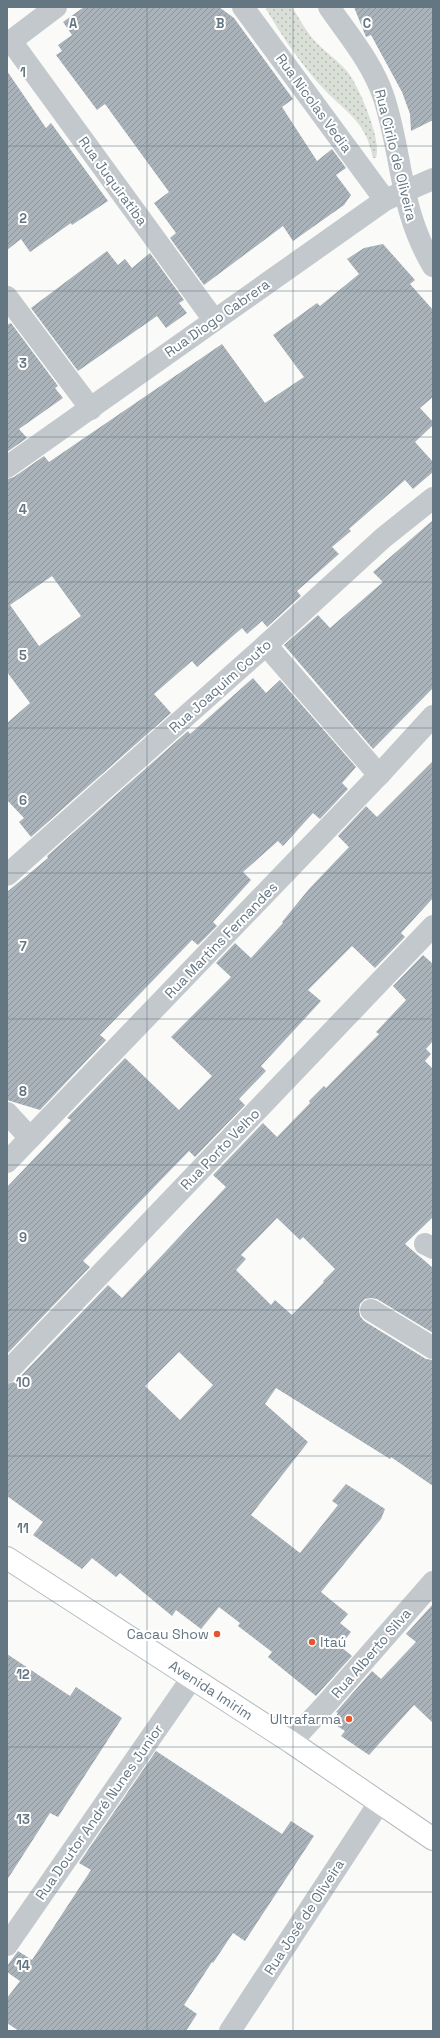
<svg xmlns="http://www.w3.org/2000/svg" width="440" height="2038" viewBox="0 0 440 2038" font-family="'Space Grotesk',sans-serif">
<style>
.park{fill:url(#park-dots)}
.building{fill:url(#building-hatch);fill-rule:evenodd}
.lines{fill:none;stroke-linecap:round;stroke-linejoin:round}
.secondary-casing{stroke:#b3babf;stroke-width:24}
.minor{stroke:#c3c8cc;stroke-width:22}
.tertiary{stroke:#c3c8cc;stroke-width:22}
.secondary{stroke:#fff;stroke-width:22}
.grid{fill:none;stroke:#657683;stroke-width:1;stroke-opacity:0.55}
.poi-dot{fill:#e4572e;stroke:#fff;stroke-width:1.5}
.labels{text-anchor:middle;stroke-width:4;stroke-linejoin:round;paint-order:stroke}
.street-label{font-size:14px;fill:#657683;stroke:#fff}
.poi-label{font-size:14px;fill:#657683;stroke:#fff;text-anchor:end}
.grid-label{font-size:13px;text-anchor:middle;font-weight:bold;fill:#657683;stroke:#fff;stroke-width:4;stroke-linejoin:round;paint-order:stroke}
</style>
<defs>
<pattern id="park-dots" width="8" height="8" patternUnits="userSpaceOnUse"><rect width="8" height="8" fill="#dadfd7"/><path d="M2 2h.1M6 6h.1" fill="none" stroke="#b4b9b4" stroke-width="1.8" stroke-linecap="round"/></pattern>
<pattern id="building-hatch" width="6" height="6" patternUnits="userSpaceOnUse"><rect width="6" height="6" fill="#aab3b9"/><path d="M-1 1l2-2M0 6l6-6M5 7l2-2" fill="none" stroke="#8e969c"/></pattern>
</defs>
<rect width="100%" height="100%" fill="#fafaf8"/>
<!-- park -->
<path class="park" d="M265 7H292C299 18 306 31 314 40 324 51 336 59 346 70 358 83 383 142 376 158H373C365 118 344 112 320 85 299 61 281 35 265 7Z"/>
<!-- building -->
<g class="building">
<polygon points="84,7 219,7 234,18 293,99 282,107 317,161 332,149 346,168 336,175 351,195 344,205 293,241 283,226 204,285 170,238 176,233 154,203 169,192 105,104 97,110 56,55 62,51 58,45 72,35 63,22"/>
<polygon points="354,7 433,7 433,120 411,131 410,114 402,92 371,35 366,37"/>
<polygon points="7,71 46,128 51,123 108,201 72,225 71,223 30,252 21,239 7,250"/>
<path d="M383 244 415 280 410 284 433 310V397L420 408 433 422V425L415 442 433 462V472L413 489 405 480 349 529 351 531 332 547 339 554 297 591 301 596 267 627 262 621 247 634 242 628 197 667 192 661 154 694 171 713 31 837 19 822 24 818 7 800V723L30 703 7 672V479L14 477 44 456 49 462 222 344 265 403 304 377 273 335 317 303 320 306 359 274 347 259 364 248ZM52 576 81 616 39 646 10 605Z"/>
<polygon points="107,251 118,265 125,259 132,268 150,253 184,300 179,303 187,313 166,328 157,316 78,371 31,308"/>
<polygon points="11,323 58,386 55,388 63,398 19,429 27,438 7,452 7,325"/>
<polygon points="433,520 433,688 373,749 284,645 318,615 330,628 383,582 373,572"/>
<polygon points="253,678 266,693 280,680 356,767 342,783 348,789 320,819 313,813 283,846 278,841 243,872 251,880 213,922 217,926 198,945 192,940 100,1035 106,1040 40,1110 7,1100 7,892 48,858 47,856 188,731 190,734"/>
<polygon points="433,761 433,898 401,933 405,937 375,968 352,946 308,990 321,1001 261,1066 266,1071 239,1099 245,1105 195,1157 189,1151 128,1214 83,1261 90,1267 7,1354 7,1187 71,1120 67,1118 125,1058 179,1110 212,1076 171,1037 231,977 216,963 235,943 251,958 283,923 282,922 309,889 349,847 338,836 366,806 377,817"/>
<path d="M423 955 433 964V1041L426 1049 431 1054 425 1061 433 1069V1217L405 1244 433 1268V1333L377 1299 371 1298 365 1299 360 1304 359 1310 360 1316 364 1321 426 1359 433 1360V1486L391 1457 390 1459 276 1388 265 1404 308 1442 251 1515 300 1553 338 1505 332 1501 346 1484 385 1509 381 1519 321 1592 348 1614 340 1623 351 1632 340 1646 352 1656 316 1696 268 1657 272 1652 238 1626 240 1623 219 1607 201 1629 176 1610 172 1616 120 1573 116 1577 92 1558 82 1569 33 1535 43 1522 7 1496V1384L16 1381 108 1285 122 1298 226 1187 213 1175 263 1123 277 1137 310 1103 309 1101 324 1086 326 1088 379 1034 376 1032 406 1000 393 986ZM277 1218 300 1240 303 1237 335 1269 323 1281 324 1282 292 1315 275 1300 271 1305 236 1270 246 1259 241 1255ZM179 1352 213 1385 180 1420 145 1386Z"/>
<polygon points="433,1604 433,1723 414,1705 369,1755 341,1736 345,1731 331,1722 338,1713 336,1712 372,1671 381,1679 416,1642 406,1634"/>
<polygon points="7,1654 70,1696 76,1687 122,1718 58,1817 50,1813 7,1880"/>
<polygon points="156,1751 282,1834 291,1821 314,1836 245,1941 233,1933 213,1963 212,1962 184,2005 197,2014 186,2031 19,2031 7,2023 7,1998 20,1981 7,1972 7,1966 18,1951 32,1960 91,1870 79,1863"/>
</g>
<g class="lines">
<!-- secondary casing -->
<g class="secondary-casing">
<polyline id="secondary" points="7,1558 291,1742 433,1839"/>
</g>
<!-- minor -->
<g class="minor">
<polyline points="243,7 385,200"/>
<path d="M329 7C349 36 373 64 384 98 403 157 399 209 433 266"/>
<polyline points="11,41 214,320"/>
<polyline points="7,44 56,7"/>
<polyline points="7,297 91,409"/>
<polyline points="7,467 385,200 433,179"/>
<polyline points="266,645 379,775"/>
<polyline points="7,875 266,645 383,538 433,498"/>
<polyline points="7,1113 30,1138"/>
<polyline points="7,1162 379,775 433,716"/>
<polyline points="425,1244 433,1248"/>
<polyline points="371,1310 433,1348"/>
<polyline points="7,1372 433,926"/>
<polyline points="291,1742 328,1702 433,1582"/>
<polyline points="7,1945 192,1678"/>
</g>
<!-- tertiary -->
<polyline class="tertiary" points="230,2031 379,1803"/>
<!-- secondary -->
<use href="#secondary" class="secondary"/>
</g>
<!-- grid -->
<path class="grid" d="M147 7V2031M293 7V2031M7 146H433M7 291H433M7 437H433M7 582H433M7 728H433M7 873H433M7 1019H433M7 1165H433M7 1310H433M7 1456H433M7 1601H433M7 1747H433M7 1892H433"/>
<!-- markers -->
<g class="poi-dot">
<circle cx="217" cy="1634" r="4"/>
<circle cx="312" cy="1642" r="4"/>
<circle cx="349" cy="1719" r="4"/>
</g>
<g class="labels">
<!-- street labels -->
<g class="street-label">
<text transform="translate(314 103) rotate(54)" y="5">Rua Nicolas Vedia</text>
<text transform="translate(396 155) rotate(76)" y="5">Rua Cirilo de Oliveira</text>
<text transform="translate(113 181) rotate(54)" y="5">Rua Juquiratiba</text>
<text transform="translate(217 318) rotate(-35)" y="5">Rua Diogo Cabrera</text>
<text transform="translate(220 686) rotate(-42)" y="5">Rua Joaquim Couto</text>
<text transform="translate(221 940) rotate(-46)" y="5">Rua Martins Fernandes</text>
<text transform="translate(220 1149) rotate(-46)" y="5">Rua Porto Velho</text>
<text transform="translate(371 1653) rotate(-49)" y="5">Rua Alberto Silva</text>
<text transform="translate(211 1690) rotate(33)" y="5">Avenida Imirim</text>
<text transform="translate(99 1812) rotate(-55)" y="5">Rua Doutor André Nunes Junior</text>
<text transform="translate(304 1917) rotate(-57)" y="5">Rua José de Oliveira</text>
</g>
<!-- poi labels -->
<g class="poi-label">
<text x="209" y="1639">Cacau Show</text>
<text x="320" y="1647" text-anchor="start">Itaú</text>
<text x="341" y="1724">Ultrafarma</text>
</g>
</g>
<g class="grid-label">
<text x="73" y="28">A</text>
<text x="220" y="28">B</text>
<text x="367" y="28">C</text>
<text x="23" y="77">1</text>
<text x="23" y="223">2</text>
<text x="23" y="368">3</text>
<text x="23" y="514">4</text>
<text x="23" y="660">5</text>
<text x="23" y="805">6</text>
<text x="23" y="951">7</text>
<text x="23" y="1096">8</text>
<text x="23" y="1242">9</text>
<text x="23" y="1387">10</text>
<text x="23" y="1533">11</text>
<text x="23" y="1679">12</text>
<text x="23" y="1824">13</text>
<text x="23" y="1970">14</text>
</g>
<!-- border -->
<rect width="440" height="2038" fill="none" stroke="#657683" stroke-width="16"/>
</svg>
